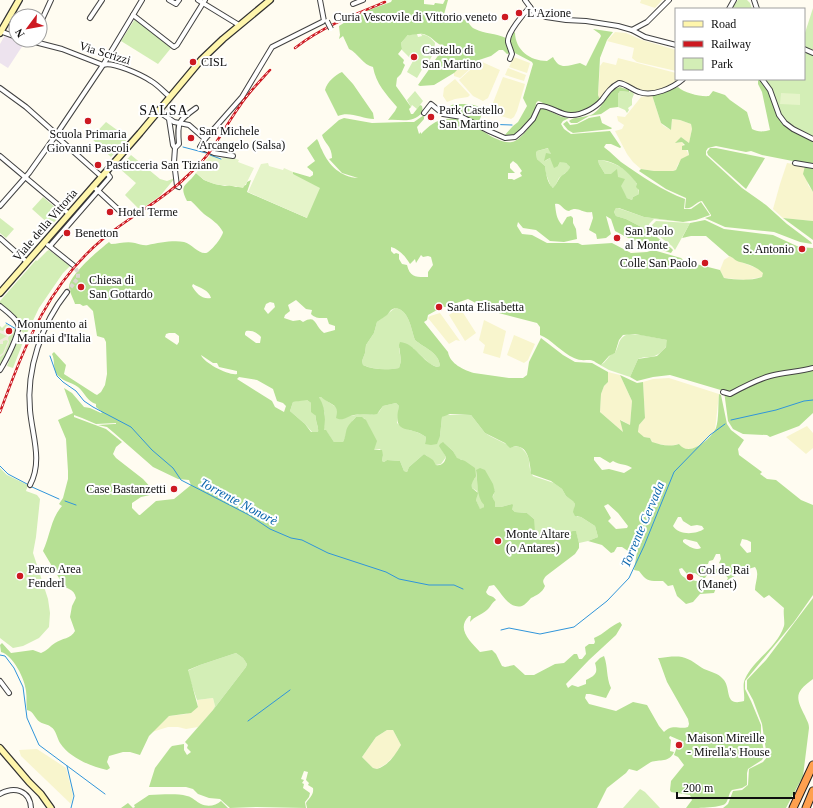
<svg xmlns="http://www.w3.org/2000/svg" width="813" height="808" viewBox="0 0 813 808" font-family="Georgia,serif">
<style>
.industrial{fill:#ede3ee}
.farmland{fill:#f8f5cd}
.green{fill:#d3eeb6}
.forest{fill:#b6e094;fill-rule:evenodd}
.pitch{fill:#e5f4c9}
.plaza{fill:#f1ecde}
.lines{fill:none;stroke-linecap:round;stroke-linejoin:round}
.stream{stroke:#3095da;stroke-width:1}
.street-tunnel{stroke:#dbd8cf;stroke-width:4;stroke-dasharray:4 2;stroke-linecap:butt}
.street-casing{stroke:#424242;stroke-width:6}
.secondary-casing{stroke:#313131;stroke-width:8}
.highway-casing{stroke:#202020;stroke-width:9}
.street{stroke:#fff;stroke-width:4}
.secondary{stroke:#fff6ac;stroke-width:5.5}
.highway{stroke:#ffa04f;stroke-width:7}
.rail-casing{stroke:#cd1921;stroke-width:2.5}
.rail{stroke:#fff;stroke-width:1;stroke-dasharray:3;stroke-linecap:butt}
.street-bridge-casing{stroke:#424242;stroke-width:6;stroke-linecap:butt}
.street-bridge{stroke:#fff;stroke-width:4}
.poi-dot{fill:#cd1921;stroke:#fff;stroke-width:1.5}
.labels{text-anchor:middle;stroke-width:4;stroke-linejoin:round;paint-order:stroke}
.poi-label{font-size:12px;fill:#0f0f0f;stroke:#fff;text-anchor:start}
.street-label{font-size:12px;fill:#0f0f0f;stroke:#fff}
.water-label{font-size:13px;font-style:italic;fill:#0b66ad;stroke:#fff}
.quarter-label{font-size:14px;letter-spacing:1px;fill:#0f0f0f;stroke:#fff}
</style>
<rect width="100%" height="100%" fill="#fffcf1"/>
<!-- industrial -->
<polygon class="industrial" points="5,35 25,42 8,68 0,63 0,44"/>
<!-- farmland -->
<g class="farmland">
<polygon points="641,0 662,0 655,8 640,3"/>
<polygon points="615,32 626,33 642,40 676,50 676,71 637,62 632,58 634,48 607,41"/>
<polygon points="514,57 530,63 527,73 509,67"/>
<polygon points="618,58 676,73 676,79 682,79 676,84 660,90 649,92 642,92 620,82 600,100 598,95 600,66 603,62 616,65"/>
<polygon points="480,61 500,70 488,98 483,101 473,96 459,80"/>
<polygon points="464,64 471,68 460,78 454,76 454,72"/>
<polygon points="508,68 526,75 524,81 505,75"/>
<polygon points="503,77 525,84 517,111 514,117 511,119 494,114 492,111 491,108"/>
<polygon points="455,79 470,95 468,97 455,99 447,102 443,96 444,88"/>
<polygon points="652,95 661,123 664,126 671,130 672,119 680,120 691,124 692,129 689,143 681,137 676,143 682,142 689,155 678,164 676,170 673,171 654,171 641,169 633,162 627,154 615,131 622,129 624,125 618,121 617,116 625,117 641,97"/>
<polygon points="787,163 805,166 808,185 813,192 813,221 783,218 773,209 780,184"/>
<polygon points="730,256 736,260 759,269 764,273 762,277 746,280 724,278 720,270 724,260"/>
<polygon points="460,308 476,333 465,341 449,315"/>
<polygon points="440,313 460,341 456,340 449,344 428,318 430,316"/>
<polygon points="484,320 506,331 500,358 483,353 485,345 479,340"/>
<polygon points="514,335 535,344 528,360 524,363 507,355"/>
<polygon points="608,372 620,375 632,401 630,425 621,420 623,432 600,412 601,394 604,386 608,382"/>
<polygon points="669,378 719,394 715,430 702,444 695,448 687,449 682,448 679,444 670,446 653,443 650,438 644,437 638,433 639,425 645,418 643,382 653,379"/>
<polygon points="807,426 813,433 813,448 806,454 786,437"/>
<polygon points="213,698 215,706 213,710 198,727 186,729 178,727 168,727 152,732 169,716 186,714 198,707 197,700"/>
<polygon points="387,730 393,730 401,745 395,755 386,764 377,769 373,768 362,757 376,737"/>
<polygon points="37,749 66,768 73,795 71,804 21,756 19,750"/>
</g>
<!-- green -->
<g class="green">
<polygon points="738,0 747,0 750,3 752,9 731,9"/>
<polygon points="813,8 813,52 804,47 804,36"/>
<polygon points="135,19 171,48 158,64 121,41"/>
<path d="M417 34 418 37 422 36 421 34C428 35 431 38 435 43L434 50 440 53 436 56 433 54 426 67 424 66 417 78 407 72 413 61 402 50 401 43 407 36V35Z"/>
<path d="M804 51 813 55V136C781 128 776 106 763 79H804Z"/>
<polygon points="415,91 423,101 417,109 412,105 411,107 407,100"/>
<polygon points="620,91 629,92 631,91 634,94 632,99 632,105 628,108 629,110 627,113 625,110 618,107 618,94"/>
<polygon points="106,122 128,138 111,157 91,138"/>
<path d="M549 148 551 154 545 161 550 158 558 166 560 162C565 162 567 163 570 167L569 170 559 178 554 188 551 187 546 174 545 166 537 159 536 153 537 151Z"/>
<polygon points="131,155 160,179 167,181 175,178 160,196 140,210 125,195 136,183 119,168"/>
<path d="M598 160C615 161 639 174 639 194L633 197 632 200 627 198 611 175 605 174 599 164Z"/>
<polygon points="43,197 62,213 51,226 32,209"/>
<polygon points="616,208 618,208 644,217 683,222 654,219 649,224 649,231 626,219 616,216 614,212"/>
<polygon points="0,218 14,229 6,238 0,233"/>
<polygon points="656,221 690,223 675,250 672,246 651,230 651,226"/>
<path d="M49 250 70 266 63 273 39 308 26 335 21 331C20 318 9 311 0 303V301L36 260 37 261 47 251Z"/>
<path d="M395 308C409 309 411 329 415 340 424 348 439 352 440 366L437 367 430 364 413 348H399L401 361 399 368C388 370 374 370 363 365L362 361 365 353 366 345 374 333 377 322Z"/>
<polygon points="6,324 16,330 4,360 0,365 0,326 2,328"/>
<polygon points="20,333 25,337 13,368 7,366"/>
<path d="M629 334 642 335 667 340C668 345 666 347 662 351 653 360 647 355 638 359L630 377 609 370 600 365C607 363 608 354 615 353 620 344 618 337 629 334Z"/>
<path d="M319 397H321L336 407 338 410 351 416 360 414 371 415 379 412 383 406 396 403 399 406 397 423C405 431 417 430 426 437L425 444 440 436 442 417 445 415H471L485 433 490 436 512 447H520C534 458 526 465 533 476L554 483 562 489 566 496 573 500 575 504 574 508 577 517H581L595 526 598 537 588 541 579 543 576 532 573 531 548 535 535 538 533 534 534 519 527 513 515 512 512 509V504L501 507H495C494 501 491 497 495 492 490 478 489 478 476 470L478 490 484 505V507L480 510 476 500 477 491 472 488V480L475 478 461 459H457L453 451 444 443 442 450 446 457 441 464 436 465 427 456 424 454 409 467 407 472 404 471 400 461 387 460 384 462 382 461 383 455 380 449 374 450 369 426 364 418 356 417C347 426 348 432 343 442H334L327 432 323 430C326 425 323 419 325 414Z"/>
<path d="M303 400H307L311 403V409L316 416C315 422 319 426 318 432H312L305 424 290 411 293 402Z"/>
<polygon points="0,468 7,475 28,485 26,491 37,495 40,499 36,537 33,553 48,599 50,613 49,627 39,638 23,646 13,648 0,638"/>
<polygon points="236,653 243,658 247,664 246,667 213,710 215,706 213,698 197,700 187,671 200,665"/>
<polygon points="640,789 645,792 660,808 623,808"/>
</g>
<!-- forest -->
<g class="forest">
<path d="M392 0H424V4L434 5 435 3 443 4 445 0H448L443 18 446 17 447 19C454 17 462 17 468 22 470 25 472 28 475 29 484 34 496 33 506 38L510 53 507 54 503 50H499L491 56 461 66 454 73 434 85 420 86 418 85 430 68H432L433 66 432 65C435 59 441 53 443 47L444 48 445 46C436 45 434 38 426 35 419 32 414 36 407 35V36L401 43 402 49 398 54 404 60 403 63 405 65 401 74 397 78 396 86 411 107 409 109 411 114H413L420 105 422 106 423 112C412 124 402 119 388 120L395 111 397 107C386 94 376 84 373 67 363 65 358 53 349 49L343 36 339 39 340 35 339 26 358 14 391 2Z"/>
<path d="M593 29 613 32 607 40 600 58 598 95 600 100C588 114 569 115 552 108 547 106 543 102 538 101L536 103 535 113 528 124 513 136H504L513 126 518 122 527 106 523 98 533 64 532 62 513 52 510 45 512 34 515 32C515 50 530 61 547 61L553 57C560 71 568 65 580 63L586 66 601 36 600 34Z"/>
<path d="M342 72 353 84 373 113 374 119C362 119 350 111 338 116L325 90C327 82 335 75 342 72Z"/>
<path d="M758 79H760L766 86 784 123 813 140V165L762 155 751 151 746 152 716 146 708 148 706 151V155L742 188 766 205 787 224 811 242 812 244 800 242 774 232 725 227 705 218 711 216V215L702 201C695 202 692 210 685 208L686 198 666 189 639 171 641 169 654 171H673L676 170 681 159 689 155 688 150H682V146L685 145 682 142 675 143 681 137 689 143 692 129 691 124 680 120 672 119 671 130 661 123 652 95 678 87C684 93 701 97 709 96L713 91 725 95 730 100 747 112 752 129C757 132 764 132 770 130L762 92 758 84Z"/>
<path d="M620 87 629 90V92L620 91 618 94V107L610 108 601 114 589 116 577 123H571L569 121C574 116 586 118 593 114 604 107 607 90 620 87Z"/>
<polygon points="454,104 470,104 484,108 479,122 460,116 445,114 442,110"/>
<path d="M541 107 562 117 569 118 563 121 561 124 564 129 571 134 610 131 621 147 620 148 611 144H606L604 147 605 148C611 152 615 157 621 162 641 176 663 191 685 199L684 209H691L701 202 710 215 696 220 683 222 644 217 619 208H616L614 212 616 216 626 219 649 231 671 248 673 250 671 253 632 240 615 231 611 219 606 216 611 234 606 238 597 239 596 234 589 230 593 218 592 212C582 214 578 205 569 211 562 210 561 202 555 204 556 212 556 218 562 225L567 217 571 216 573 218V223L576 229 577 239 564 242 550 241 536 230 523 228 518 222 517 226 522 234 532 235 547 243H578L582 245 612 243 631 253 647 252 653 250 681 258 688 264H696L720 270 724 278C737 280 750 281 762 277L763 273C757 267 748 264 740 262 735 261 733 257 729 256L706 236H691L682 238 690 223 705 220 724 229 773 235 799 247 813 248V413L799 426 770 437 767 435 743 434 733 429 728 421 724 391 670 375 653 377 637 381 630 377 638 359 657 356 666 347 667 340 635 334 623 335 619 340 615 353 609 356 601 365C597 364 594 360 590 360 584 360 580 361 574 358 562 353 551 339 540 335V327L537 323 491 311 468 299 445 307 438 306 437 310 428 315 427 320 424 322 448 352C450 364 464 370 474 373L509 378H523L527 375 529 362 541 338 563 355 575 362 592 363 608 372V382L604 386 601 394 600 412 623 432 620 420 630 425 632 401 620 375 637 383 643 382 645 418 639 425 638 432 644 437 650 438 652 442C661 445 669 447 679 444 689 458 711 439 716 428 719 420 718 403 719 394L721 395 727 424 731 430 744 440 738 449 739 455 762 472 760 474 767 479 776 480 801 500 813 505V595L794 622 745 681V689L751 701 761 725V738L765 755 762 760 748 769 747 773V785L742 788 732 790C728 794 729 800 725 804 719 808 696 808 686 808L692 800 690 795 671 792 670 790 671 781 684 765 678 757 674 755 677 747 679 749 684 742 670 736 669 738 671 740 670 751 674 752C669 763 660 759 651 762 646 765 642 768 637 771L629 769 626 773 607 788 597 808H307L306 803C310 797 314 795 313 788L308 785 309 783 306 780 308 772 304 771 301 779 304 780 302 783 304 784 303 788 310 793 309 797 305 802 306 808 257 807 230 808 220 799 209 798 198 794 193 789 186 787H149L155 768 170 748 172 746 184 744V750L187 755 191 752 187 748 188 745 185 742 213 710 246 667 247 664 243 658 236 653 200 665 188 670 198 707 191 713 169 716 149 736 140 755 130 752H123L109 756 107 762 110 768 107 770C90 766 70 758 60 743 57 738 56 730 51 727 48 724 43 724 40 722 34 718 34 711 27 710 26 704 27 697 26 691 25 679 13 655 1 652L0 645 2 643 11 653 33 650 41 653C47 651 50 646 55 643 62 638 71 639 75 631L70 617 72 606 76 598C74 588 66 589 60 584L59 578 43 551C50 536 51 518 62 506L59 504 63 498 68 479V471L66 439 58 420 73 413 64 388 72 393 84 407 90 408 101 413 102 412 96 407V404C87 401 85 393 78 387 71 382 61 381 56 373 53 367 55 360 52 354L54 352 66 365 64 374 95 394 97 395 101 392 105 385 107 374 106 342 104 338 97 336 93 311 87 305 83 306 80 304H75C74 300 69 291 69 287 70 274 99 250 109 242L111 244C119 244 126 241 135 243 139 244 144 246 148 245 158 243 173 240 184 242 192 244 198 254 206 253 211 252 223 236 223 232 219 224 211 219 204 214 199 210 196 205 191 201H187C178 184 187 186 196 173L204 180 215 184 225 186 230 185 236 187 246 185 247 182 251 180 247 192 307 218 293 174V172L310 177 313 175V172L307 167 315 161 307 148 317 139C319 142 320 147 322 150 329 166 341 177 358 178L342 173 329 159 332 158C332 146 324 143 322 135L339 120 344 118 372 123 406 122H414L424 115V119L417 127 419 134 421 132V134C429 126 435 120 447 119 450 119 453 118 456 118 469 119 484 134 497 139 501 141 507 143 512 142 523 140 536 117 541 107ZM548 148 551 154 546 153 544 161 550 158 554 168 558 166 560 162 566 163 570 167C568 173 562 174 559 179 557 182 556 185 553 188 547 183 546 173 545 166L537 159 536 153 537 151ZM598 160C615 160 628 171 637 184L636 187 639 190V194L633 197 632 200 627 198 621 186 625 179 618 177 617 169 611 174H605L599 164ZM513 161 517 164 522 171 520 173 522 176 514 180 512 179H508V173H515L510 168V164ZM391 247C399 249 406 257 410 264L415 259 416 263 421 255 423 257 428 256 431 257 433 265 428 272V277C417 277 410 278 407 265L402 264 399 259V254L396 253 394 254 391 251ZM193 284C200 288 209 290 211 298 202 300 196 293 192 286ZM296 300 306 309 312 310 311 314C316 319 321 318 327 318L329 324 335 326V330L324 333C314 326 317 314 303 322L300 320 293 321 284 318 285 315 290 311 288 305ZM270 302 274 303 275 307 268 314 264 309 266 304ZM395 308C409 309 411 329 415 340 424 348 439 352 440 366L437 367C423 363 415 343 400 342L399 345 401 361 399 368C388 370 373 370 363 365L362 361 365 353 366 345 374 333 377 322 387 315 391 310ZM246 331C253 330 257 333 261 337L260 343H256L245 335V333ZM169 333H175L179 336V342L177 345 165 337 166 334ZM201 355 213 363H217L219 367 237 371V374C229 376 204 363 201 355ZM239 377 257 380 273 389 277 401 283 403 286 406 284 412 275 407 272 401 237 379ZM319 397H321C331 406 340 403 336 418 343 422 347 416 354 415 362 413 369 416 377 414L383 406 396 403 399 406C392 437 409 424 426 437L425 444 431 445 437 444 440 436 442 417 450 414 471 415 485 433 505 443 510 448C528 441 530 462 531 474L551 481 562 489 566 496 573 501 575 504 573 512 575 516 581 517 595 526 598 537 588 541 579 543 576 531H573L548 535 535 538 533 534 535 532 534 519 527 513 515 512 512 509 513 505 512 504 501 507H495V502C493 498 491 497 495 492L493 484 485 470 480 468 476 470C478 482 476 496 484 505V507L480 509 476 500 478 493 472 488C471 482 474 480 476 476L475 468 465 461 457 458 453 451 443 442 440 444 439 446 446 457C445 463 441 466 436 465L433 460 424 454 409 467 407 472 404 471 400 461 387 460 384 462 382 461 383 455 382 450H374L377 441 366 420 362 417H356C352 422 347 425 346 432 345 436 345 438 343 442H334L326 430H324C326 418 325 407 319 397ZM307 400 311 403V412L316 416C315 422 319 426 318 432H311L305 424 290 411 293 402ZM74 415 82 418 96 424 116 423V424H114L98 425 107 427 113 432 153 467 178 479 189 480 191 485 174 499 156 501 140 515H139L132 508V503L141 497 150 495 153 490 143 479 116 458 113 454 116 447 122 442 106 429 74 417ZM594 457H600L610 463 613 461C619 465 627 464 632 468L624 473 609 469 602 470 594 460ZM608 504 618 513 628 526 627 528 616 529 608 521 611 518 604 506ZM678 517H681L683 521 691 526 697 525 702 526 704 529C697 534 679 536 673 526ZM685 539 697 542 701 548C695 551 688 546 683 542V540ZM742 539 747 540 751 542V552L747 553 740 545ZM588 541 602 545 611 553 614 552 617 547H622L628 551 637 552 634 570 639 571C647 582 649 581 663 581L668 586 673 585 677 596 686 604 693 602 700 594 714 593 716 588 719 585 745 570 755 567C760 574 755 582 755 590L764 598 769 595C774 599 779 604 784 608 783 613 785 622 784 626 777 648 754 659 745 679 742 685 745 694 744 701 723 707 732 688 723 679 718 673 711 672 704 669 697 665 691 659 682 657 675 656 667 657 660 658H658L659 660 667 682 688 719 689 724 688 727C678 730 673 723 664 732L659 726 647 705 633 702 616 711 589 704 585 698 586 694H590L606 698 611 688C606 677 608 666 604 656L600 658 595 663C598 673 596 675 586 680V684L578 687 572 685 568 688 566 684 589 660 616 635 622 625 620 622C610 626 604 634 594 638L595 642 594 644H589L585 647 586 654 582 659H579L577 654H574L564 663 555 664 534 675H525L514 665 505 667 502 666 496 654 492 650 480 652C470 641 456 629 469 616H471L470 622C475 616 481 615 487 610 491 607 491 603 496 600 493 595 488 597 486 592L489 586 494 585C501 592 509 610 522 606 525 605 528 601 531 598 537 595 542 593 545 586 542 581 543 580 546 576L575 554 579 548V543ZM716 554H720L721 559 719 563 723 565 724 567 716 569 714 572 717 574 724 573 728 578 727 580 721 584C715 582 711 584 705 584 702 583 699 582 696 581 688 579 680 578 679 569L682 568 687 574 695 573 702 578H705L707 575 701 565 708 564 709 561 713 560ZM387 730H393L401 745C395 755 389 765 377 769L373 768 362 757 376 737Z"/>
<polygon points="600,116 602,123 612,128 611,129 573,133 568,130 563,124 567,121 570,125 577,124 589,118"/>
<polygon points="710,148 716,148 765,158 746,189 708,155 707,152"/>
<polygon points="805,166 813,167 813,192 803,174"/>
<polygon points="783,218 813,221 813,240"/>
<path d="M813 598V679C795 692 795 697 805 716 807 721 809 723 809 728L803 776 786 808H723L728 804 733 791 742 790 748 785 749 769 763 762 767 757 762 724 753 700 747 689V680L766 660Z"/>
<path d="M149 795C161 795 175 793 187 796 193 797 196 802 201 804 207 807 216 806 221 801L228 808H121L128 803 133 808 135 807 134 805Z"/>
</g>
<!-- pitch -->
<g class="pitch">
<polygon points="781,93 800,94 800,105 780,104"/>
<path d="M211 154 221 159C227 154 232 158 239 160L238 162 254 168 247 182 243 188C224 183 212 189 196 173Z"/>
<polygon points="268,163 269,166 283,170 284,168 293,172 293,174 320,188 307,218 248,192 261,164"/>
</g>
<!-- plaza -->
<g class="plaza">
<polygon points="177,92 170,108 169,116 166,119 159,114"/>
<polygon points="7,325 8,326 5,331 5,333 10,335 8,338 9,342 4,354 0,357 0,355 3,353 8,341 6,340 3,341 3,344 0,344 0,340 7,336 0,333 0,330 3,331"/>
</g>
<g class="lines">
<!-- stream -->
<g class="stream">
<polyline points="482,124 512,125"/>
<polyline points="183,147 206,153"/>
<polyline points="210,155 221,159"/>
<polyline points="6,323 16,329"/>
<polyline points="50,356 57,376 63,382 76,391 84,401 93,407 131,427 152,450 173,468 181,480 249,515 270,529 291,538 302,540 328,553 386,572 399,579 429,585 454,585 463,589"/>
<polyline points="731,420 776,410 804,401 813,400"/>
<polyline points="0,466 8,474 27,484"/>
<polyline points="32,487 59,499"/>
<polyline points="65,501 76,505"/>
<polyline points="501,630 509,628 540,634 574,627 607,601 629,578 644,546 674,472 710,435 725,424"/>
<polyline points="0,655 5,656 14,668 23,687 27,718 39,745 105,794"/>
<polyline points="248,721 290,690"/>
<polyline points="67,766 74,796 71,808"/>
</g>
<!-- street-tunnel -->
<polyline class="street-tunnel" points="67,292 78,278 78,272 73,265"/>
<!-- street casing -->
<g class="street-casing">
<g id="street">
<polyline points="169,0 176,4 179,0"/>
<polyline points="198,0 239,25"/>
<polyline points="525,0 533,11 538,14 546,17 566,20 586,21 618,26 632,30 645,37 676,45"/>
<polyline points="754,0 757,9"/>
<polyline points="353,4 363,0"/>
<polyline points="729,9 734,0"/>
<polyline points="133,15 174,47 177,45 205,0"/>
<polyline points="90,18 102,0"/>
<polyline points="40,24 51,0"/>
<polyline points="632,30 647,22 669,0"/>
<polyline points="0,31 16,37"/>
<path d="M27 40 62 49 103 65C112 61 142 75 151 81 158 85 164 92 170 97"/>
<polyline points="804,49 813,53"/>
<path d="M510 59 512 54C511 50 509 46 508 42 507 33 524 13 530 7"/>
<polyline points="762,79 770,90 779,115 785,123 793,129 813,139"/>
<polyline points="0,88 26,107 54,132 57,137 102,177"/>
<polyline points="158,111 174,122 189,125 205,139"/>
<path d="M424 113 431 104 443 114 462 117 489 131 505 138 515 137 522 131 533 119 539 106C551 105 560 116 572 115 582 115 595 108 602 100 607 93 611 87 619 83 627 84 632 90 639 92 653 97 673 88 683 79"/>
<path d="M169 119 173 145 175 148 179 144C177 122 178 121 196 108"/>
<polyline points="175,148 174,162 177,186 179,187"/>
<polyline points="0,156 69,214"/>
<polyline points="233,156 214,153 200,147 205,139 242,97 272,47 324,21 320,0"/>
<polyline points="795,163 813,166"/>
<polyline points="93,186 122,213"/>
<polyline points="0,206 29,173 56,135 103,65 142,0"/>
<polyline points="0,238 27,262"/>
<polyline points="48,245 73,265"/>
<polyline points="50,246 110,177 106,172"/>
<path d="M0 306C6 311 15 317 18 324 21 332 5 362 0 370"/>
<path d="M723 392 730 394C743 387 756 380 770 376 784 372 799 372 813 368"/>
<path d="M30 485C43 461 32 435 30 410 26 370 42 323 67 292"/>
<polyline points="0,681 9,693"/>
<path d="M0 794C14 786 30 790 31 808"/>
</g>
</g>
<!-- secondary casing -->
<g class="secondary-casing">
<g id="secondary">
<polyline points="0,33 19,0"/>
<polyline points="0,293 140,133 201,60 223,39 270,0"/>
<polyline points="0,748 29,782 41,794 51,808"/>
</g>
</g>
<!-- highway casing -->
<g class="highway-casing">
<g id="highway">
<polyline points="793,808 813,765"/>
<polyline points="806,808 813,791"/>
</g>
</g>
<!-- street -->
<use href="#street" class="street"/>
<!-- secondary -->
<use href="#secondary" class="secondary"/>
<!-- highway -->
<use href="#highway" class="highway"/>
<!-- rail casing -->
<g class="rail-casing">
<g id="rail">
<path d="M295 48C322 27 353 15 385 2"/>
<path d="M0 412C25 346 47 285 104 238 130 216 162 201 186 177 195 169 204 160 211 150 221 136 229 121 239 107 248 93 259 82 270 70"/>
</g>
</g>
<!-- rail -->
<use href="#rail" class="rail"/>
<!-- street-bridge casing -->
<g class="street-bridge-casing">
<polyline id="street-bridge" points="327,21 331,29"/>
</g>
<!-- street-bridge -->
<use href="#street-bridge" class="street-bridge"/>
</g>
<!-- markers -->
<g class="poi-dot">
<circle cx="519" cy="13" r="4"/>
<circle cx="505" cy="17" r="4"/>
<circle cx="414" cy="57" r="4"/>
<circle cx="193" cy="62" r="4"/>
<circle cx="431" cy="117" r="4"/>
<circle cx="88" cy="121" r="4"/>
<circle cx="191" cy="138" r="4"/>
<circle cx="98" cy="165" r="4"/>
<circle cx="110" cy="212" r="4"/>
<circle cx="67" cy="233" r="4"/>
<circle cx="617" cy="238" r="4"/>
<circle cx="802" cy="249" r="4"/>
<circle cx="705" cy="263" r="4"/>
<circle cx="81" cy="287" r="4"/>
<circle cx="439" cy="307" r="4"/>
<circle cx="9" cy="331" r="4"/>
<circle cx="174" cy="489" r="4"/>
<circle cx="498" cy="541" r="4"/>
<circle cx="20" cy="576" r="4"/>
<circle cx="690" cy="577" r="4"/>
<circle cx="679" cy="745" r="4"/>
</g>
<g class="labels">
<!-- poi labels -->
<g class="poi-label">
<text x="527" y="17">L'Azione</text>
<text x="497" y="21" text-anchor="end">Curia Vescovile di Vittorio veneto</text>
<text x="422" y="54">Castello di<tspan x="422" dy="14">San Martino</tspan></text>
<text x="201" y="66">CISL</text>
<text x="439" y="114">Park Castello<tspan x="439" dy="14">San Martino</tspan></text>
<text x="199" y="135">San Michele<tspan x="199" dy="14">Arcangelo (Salsa)</tspan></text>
<text x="88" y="138" text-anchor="middle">Scuola Primaria<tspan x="88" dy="14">Giovanni Pascoli</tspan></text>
<text x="106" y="169">Pasticceria San Tiziano</text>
<text x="118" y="216">Hotel Terme</text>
<text x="625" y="235">San Paolo<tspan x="625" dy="14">al Monte</tspan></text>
<text x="75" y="237">Benetton</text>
<text x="794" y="253" text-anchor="end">S. Antonio</text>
<text x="697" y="267" text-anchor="end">Colle San Paolo</text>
<text x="89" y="284">Chiesa di<tspan x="89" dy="14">San Gottardo</tspan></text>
<text x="447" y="311">Santa Elisabetta</text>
<text x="17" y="328">Monumento ai<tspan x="17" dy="14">Marinai d'Italia</tspan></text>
<text x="166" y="493" text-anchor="end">Case Bastanzetti</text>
<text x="506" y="538">Monte Altare<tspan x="506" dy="14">(o Antares)</tspan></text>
<text x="28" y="573">Parco Area<tspan x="28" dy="14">Fenderl</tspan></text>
<text x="698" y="574">Col de Rai<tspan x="698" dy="14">(Manet)</tspan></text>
<text x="687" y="742">Maison Mireille<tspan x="687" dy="14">- Mirella's House</tspan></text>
</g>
<!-- street labels -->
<g class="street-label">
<text transform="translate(105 53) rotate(17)" y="4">Via Scrizzi</text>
<text transform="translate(45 225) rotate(-49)" y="4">Viale della Vittoria</text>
</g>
<!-- water labels -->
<g class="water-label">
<text transform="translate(239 501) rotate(28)" y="5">Torrente Nonorè</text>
<text transform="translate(642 524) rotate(-67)" y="5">Torrente Cervada</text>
</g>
<!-- quarter labels -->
<g class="quarter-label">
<text x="164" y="115">SALSA</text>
</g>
</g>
<!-- legend -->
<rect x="675" y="8" width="130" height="72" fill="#ffffff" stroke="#9f9f9f"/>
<rect x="683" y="21" width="20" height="6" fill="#fff6ac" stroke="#9f9f9f"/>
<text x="711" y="28" font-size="12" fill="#0f0f0f">Road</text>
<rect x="683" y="41" width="20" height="6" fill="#cd1921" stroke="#9f9f9f"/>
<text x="711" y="48" font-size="12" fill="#0f0f0f">Railway</text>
<rect x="683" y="58" width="20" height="12" fill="#d3eeb6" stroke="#9f9f9f"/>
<text x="711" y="68" font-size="12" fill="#0f0f0f">Park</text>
<!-- north arrow -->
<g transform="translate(28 28) rotate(238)"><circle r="19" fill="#ffffff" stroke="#9f9f9f"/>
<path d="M0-3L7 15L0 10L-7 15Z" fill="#cd1921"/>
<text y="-6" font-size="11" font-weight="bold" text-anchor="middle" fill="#0f0f0f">N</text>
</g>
<!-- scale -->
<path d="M677 792v6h117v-6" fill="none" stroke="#0f0f0f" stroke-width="2"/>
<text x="683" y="792" font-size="12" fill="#0f0f0f" stroke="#ffffff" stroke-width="3" paint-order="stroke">200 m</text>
</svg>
